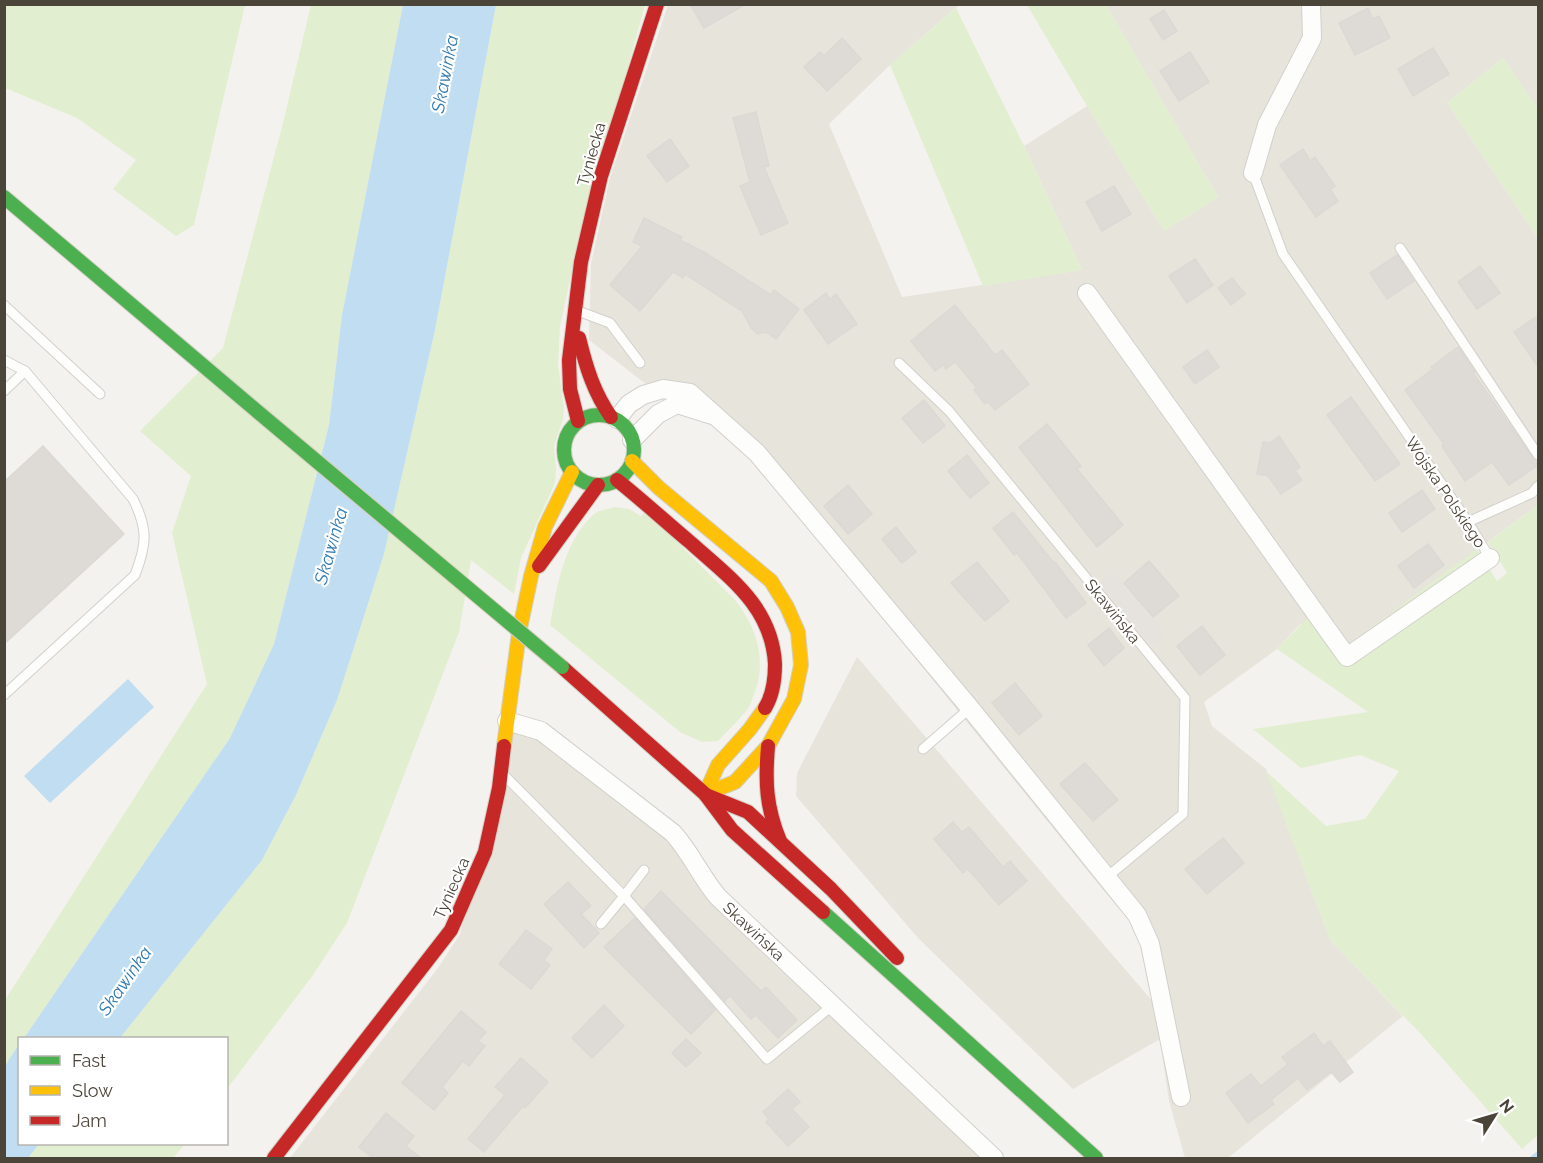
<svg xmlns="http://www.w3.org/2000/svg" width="1543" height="1163" viewBox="0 0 1543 1163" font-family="Raleway,sans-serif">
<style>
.residential{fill:#e7e4dc}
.green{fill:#e1eecf}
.parking{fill:#e6e3df}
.water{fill:#c0ddf1}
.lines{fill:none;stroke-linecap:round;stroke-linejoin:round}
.stream{stroke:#c0ddf1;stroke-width:7}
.building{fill:#dedbd6;stroke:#dcd9d4;stroke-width:1.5}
.lane-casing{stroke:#d2d0cb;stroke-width:11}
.street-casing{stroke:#d2d0cb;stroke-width:20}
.fast-casing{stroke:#d3cfc5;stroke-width:16}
.slow-casing{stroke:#d3cfc5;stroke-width:16}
.jam-casing{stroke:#d3cfc5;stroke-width:16}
.lane{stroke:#fdfdfc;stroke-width:9}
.street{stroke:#fdfdfc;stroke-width:18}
.fast{stroke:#4caf50;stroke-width:14}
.slow{stroke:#ffc107;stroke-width:14}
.jam{stroke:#c62828;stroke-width:14}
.fast-bridge-casing{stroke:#d6cebb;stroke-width:16;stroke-linecap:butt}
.fast-bridge{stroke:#4caf50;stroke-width:14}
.labels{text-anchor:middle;stroke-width:4.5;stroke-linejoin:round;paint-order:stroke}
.street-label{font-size:16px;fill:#4b4439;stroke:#fff}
.water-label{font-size:18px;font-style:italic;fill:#2e7ab2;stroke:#fff}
</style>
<rect width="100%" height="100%" fill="#f4f2ee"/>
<!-- residential -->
<g class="residential">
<polygon points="668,5 959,5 890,65 829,124 902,297 1082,270 1024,146 1087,106 1164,231 1218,197 1106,5 1538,5 1538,109 1503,58 1447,103 1538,238 1538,505 1349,644 1300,624 1277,649 1204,702 1212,726 1266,769 1330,940 1403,1016 1228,1158 1185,1158 1169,1101 1160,1039 1073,1089 918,938 796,796 797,773 857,657 1154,1003 1141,934 1099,885 749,453 714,426 687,416 589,340 591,264 610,178"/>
<polygon points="518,718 676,842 988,1158 290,1158 438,968 460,934"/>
</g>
<!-- green -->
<g class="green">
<polygon points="4,5 245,5 194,225 176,236 113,189 136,160 77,118 5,88"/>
<polygon points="311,5 403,5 342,315 329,425 274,644 230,738 24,1038 20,1038 19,1044 5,1066 5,1000 207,684 172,533 191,476 140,431 223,348 282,127"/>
<polygon points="496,5 645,5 573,266 560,326 558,365 564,408 563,419 554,446 556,469 555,483 521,558 514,594 471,560 459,632 347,923 313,975 227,1089 226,1038 120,1038 262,860 296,795 337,700 384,554 435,330"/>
<polygon points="1027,5 1106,5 1218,197 1164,231 1087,106"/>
<polygon points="956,8 1024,146 1082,270 983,286 890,65"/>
<polygon points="1503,58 1538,109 1538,238 1447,103"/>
<polygon points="1538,505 1538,1135 1522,1149 1421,1034 1330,940 1266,771 1326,826 1365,819 1399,771 1360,755 1301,768 1253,729 1368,712 1277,649 1319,606 1349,644 1477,549 1497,581 1507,573 1488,542"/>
<path d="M615 507 629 509 641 516 646 511 735 600C756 626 767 660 755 692 752 698 751 705 747 710 738 721 727 731 718 741L702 742 680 732 550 625C557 587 563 543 593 515 598 510 608 509 615 507Z"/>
<polygon points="39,1144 185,1144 173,1158 28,1158"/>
</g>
<!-- parking -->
<polygon class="parking" points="1113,572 1166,636 1153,647 1101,583"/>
<!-- water -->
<g class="water">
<polygon points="403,5 496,5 435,330 384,554 337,700 296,795 262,860 120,1038 24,1038 230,738 274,644 329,425 342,315"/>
<polygon points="128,679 154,707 50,803 24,776"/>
<polygon points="19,1044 20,1144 39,1144 28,1158 5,1158 5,1066"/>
</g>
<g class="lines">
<!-- stream -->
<polyline class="stream" points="1534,1158 1538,1155"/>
</g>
<!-- building -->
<g class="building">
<polygon points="690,4 746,4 704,28"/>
<polygon points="1368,8 1373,19 1379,16 1390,38 1355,55 1339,23"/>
<polygon points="1164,10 1177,31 1163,40 1150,19"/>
<polygon points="842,38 861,59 827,91 804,67 820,52 824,56"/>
<polygon points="1433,48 1449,74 1413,96 1398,69"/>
<polygon points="1190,52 1209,82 1179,101 1160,71"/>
<polygon points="756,112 769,166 764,167 788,223 761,235 740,186 750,182 733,118"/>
<polygon points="670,139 689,166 667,182 647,156"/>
<polygon points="1303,149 1310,161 1315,157 1335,186 1330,189 1338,201 1316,217 1280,165"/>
<polygon points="1114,186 1131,214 1102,231 1086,202"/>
<polygon points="644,218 682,237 680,240 704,252 771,295 774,290 799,309 776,339 766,332 758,334 751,328 742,311 685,274 683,278 673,272 640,311 610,285 642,246 633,242"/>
<polygon points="1397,255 1414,281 1387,299 1370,273"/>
<polygon points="1195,259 1213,285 1187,303 1169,276"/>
<polygon points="1480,266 1500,293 1477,309 1458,282"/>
<polygon points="1232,278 1245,294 1231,305 1218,288"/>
<polygon points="826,293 830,299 836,294 857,324 828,344 804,310"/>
<polygon points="955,305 995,355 1002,350 1029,384 995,410 988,402 985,404 974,390 977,388 955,362 946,369 943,365 935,371 911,341"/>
<polygon points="1539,315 1539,368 1514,332"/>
<polygon points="1458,347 1475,372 1473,373 1538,465 1509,485 1492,462 1465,481 1442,446 1444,444 1405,390 1433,369 1431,367"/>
<polygon points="1207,350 1219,367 1195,384 1183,367"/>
<polygon points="1351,397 1400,464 1375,481 1327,415"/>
<polygon points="924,400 945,426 923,443 902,418"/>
<polygon points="1047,424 1081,466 1077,469 1123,525 1097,547 1019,447"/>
<polygon points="1279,436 1300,467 1295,471 1302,480 1281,494 1268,476 1257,474 1263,442 1270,443"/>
<polygon points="43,446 124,534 4,644 4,482"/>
<polygon points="967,455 989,483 970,498 948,471"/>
<polygon points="848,485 872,514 848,534 824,506"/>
<polygon points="1422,490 1435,509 1402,532 1389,513"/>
<polygon points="1013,512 1054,563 1055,562 1086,603 1066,618 1017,553 1014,555 993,528"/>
<polygon points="896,527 916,552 902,563 882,539"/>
<polygon points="1428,544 1444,565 1414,588 1398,566"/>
<polygon points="1149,561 1179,596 1153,617 1124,583"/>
<polygon points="977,562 1009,601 985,621 951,583"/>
<polygon points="1202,626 1225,655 1200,675 1177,646"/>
<polygon points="1109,628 1124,648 1104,666 1088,645"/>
<polygon points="1015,683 1042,716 1019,735 992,703"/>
<polygon points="1085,763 1118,800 1093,821 1060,784"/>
<polygon points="953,822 962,832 969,827 1003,867 1010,861 1027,881 999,905 968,869 963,873 934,839"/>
<polygon points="1223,838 1244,863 1207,894 1185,869"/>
<polygon points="568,882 591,906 581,914 599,933 584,948 544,904"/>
<polygon points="661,891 761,991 766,987 797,1020 778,1038 756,1015 751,1019 732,998 729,996 725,1001 644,909"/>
<polygon points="635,918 715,1010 691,1034 604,947"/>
<polygon points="526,930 552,949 544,960 550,965 531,989 499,964"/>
<polygon points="604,1005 624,1026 592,1058 572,1038"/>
<polygon points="461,1011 486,1032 478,1041 485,1046 469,1066 463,1061 442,1087 448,1093 434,1110 402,1083"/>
<polygon points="1314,1033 1323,1046 1330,1041 1353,1072 1340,1082 1331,1072 1307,1090 1298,1078 1271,1100 1274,1104 1248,1123 1226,1093 1251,1074 1261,1086 1288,1064 1282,1057"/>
<polygon points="686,1039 701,1053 686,1067 672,1053"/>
<polygon points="521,1058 548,1082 525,1108 523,1106 484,1152 468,1139 505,1095 495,1087"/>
<polygon points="788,1089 800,1102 792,1109 809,1127 788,1146 766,1122 769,1119 763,1112"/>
<polygon points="386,1113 414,1136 406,1146 421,1158 373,1158 359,1147"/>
</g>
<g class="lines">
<!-- lane casing -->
<g class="lane-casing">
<g id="lane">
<polyline points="1253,173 1283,254 1468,522 1490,558"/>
<polyline points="1400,248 1538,455"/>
<polyline points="4,305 100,394"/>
<polyline points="578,311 610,323 640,363"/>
<polyline points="4,360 25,371"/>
<polyline points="899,363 949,411 1185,698 1183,814 1107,877"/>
<path d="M4 391 25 371 133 499C148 529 147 544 135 575L4 695"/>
<polyline points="1468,522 1532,493 1538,486"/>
<polyline points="923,749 970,708"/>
<polyline points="504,775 624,896 644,870"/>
<polyline points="601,924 624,896 767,1059 833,1005"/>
</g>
</g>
<!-- street casing -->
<g class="street-casing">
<g id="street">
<polyline points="1253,173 1267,125 1312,38 1311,4"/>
<polyline points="1087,293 1347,657 1490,558"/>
<polyline points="617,419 629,404 643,395 663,389 690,393 757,453 970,708 1137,915 1150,944 1181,1097"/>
<polyline points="632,440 658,414 677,404 712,415"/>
<path d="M507 721 541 731 673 833C691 853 701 877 718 897L994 1158"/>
</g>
</g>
<!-- fast casing -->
<g class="fast-casing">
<g id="fast">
<polyline points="4,197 258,412"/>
<circle cx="599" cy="450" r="35"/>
<polyline points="823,912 1096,1158"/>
</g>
</g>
<!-- slow casing -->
<g class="slow-casing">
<g id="slow">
<polyline points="632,461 659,488 771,581 787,607 798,632 801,665 794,699 768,746 735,782 705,794"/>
<polyline points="504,746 519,633 531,576 545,527 572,472"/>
<polyline points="705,794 718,765 750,729 765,708"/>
</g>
</g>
<!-- jam casing -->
<g class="jam-casing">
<g id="jam">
<path d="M579 338C586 367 594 393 611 417"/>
<polyline points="578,421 570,389 569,360 581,262 601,176 657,4"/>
<path d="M617 480C642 500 666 522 691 543 730 578 772 607 775 664 775 679 773 695 765 708"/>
<polyline points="539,566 598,485"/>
<polyline points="562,667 705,794 732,830 823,912"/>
<path d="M768 746C765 782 766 807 780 841"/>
<polyline points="706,795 748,812 831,889 897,958"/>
<polyline points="274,1158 451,930 485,852 499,788 504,746"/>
</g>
</g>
<!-- lane -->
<use href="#lane" class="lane"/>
<!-- street -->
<use href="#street" class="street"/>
<!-- fast -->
<use href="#fast" class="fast"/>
<!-- slow -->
<use href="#slow" class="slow"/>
<!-- jam -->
<use href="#jam" class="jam"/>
<!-- fast-bridge casing -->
<g class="fast-bridge-casing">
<polyline id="fast-bridge" points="258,412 562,667"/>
</g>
<!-- fast-bridge -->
<use href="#fast-bridge" class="fast-bridge"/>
</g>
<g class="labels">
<!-- street labels -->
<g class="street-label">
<text transform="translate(591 154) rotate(-74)" y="6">Tyniecka</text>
<text transform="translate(1446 492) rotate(56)" y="6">Wojska Polskiego</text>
<text transform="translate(1113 611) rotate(51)" y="6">Skawińska</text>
<text transform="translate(451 888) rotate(-66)" y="6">Tyniecka</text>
<text transform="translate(754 931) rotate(43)" y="6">Skawińska</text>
</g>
<!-- water labels -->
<g class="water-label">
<text transform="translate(445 74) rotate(-79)" y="6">Skawinka</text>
<text transform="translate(331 546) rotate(-74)" y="6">Skawinka</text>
<text transform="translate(125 981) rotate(-55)" y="6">Skawinka</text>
</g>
</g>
<!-- border -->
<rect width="1543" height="1163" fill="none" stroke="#4b4439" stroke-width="12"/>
<!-- legend -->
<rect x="18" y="1037" width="210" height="108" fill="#ffffff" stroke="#b7b4b0" stroke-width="1.5"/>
<rect x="30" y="1056" width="30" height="9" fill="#4caf50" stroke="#b7b4b0" stroke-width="1.5"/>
<text x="72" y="1067" font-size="18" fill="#4b4439">Fast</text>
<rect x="30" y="1086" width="30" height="9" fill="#ffc107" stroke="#b7b4b0" stroke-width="1.5"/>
<text x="72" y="1097" font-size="18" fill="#4b4439">Slow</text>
<rect x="30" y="1116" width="30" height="9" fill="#c62828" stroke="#b7b4b0" stroke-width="1.5"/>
<text x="72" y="1127" font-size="18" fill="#4b4439">Jam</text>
<!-- north arrow -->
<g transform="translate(1495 1115) rotate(53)" stroke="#ffffff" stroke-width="4.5" paint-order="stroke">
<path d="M0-4.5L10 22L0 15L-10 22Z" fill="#4b4439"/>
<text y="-9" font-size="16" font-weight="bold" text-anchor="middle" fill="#4b4439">N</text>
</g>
</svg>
